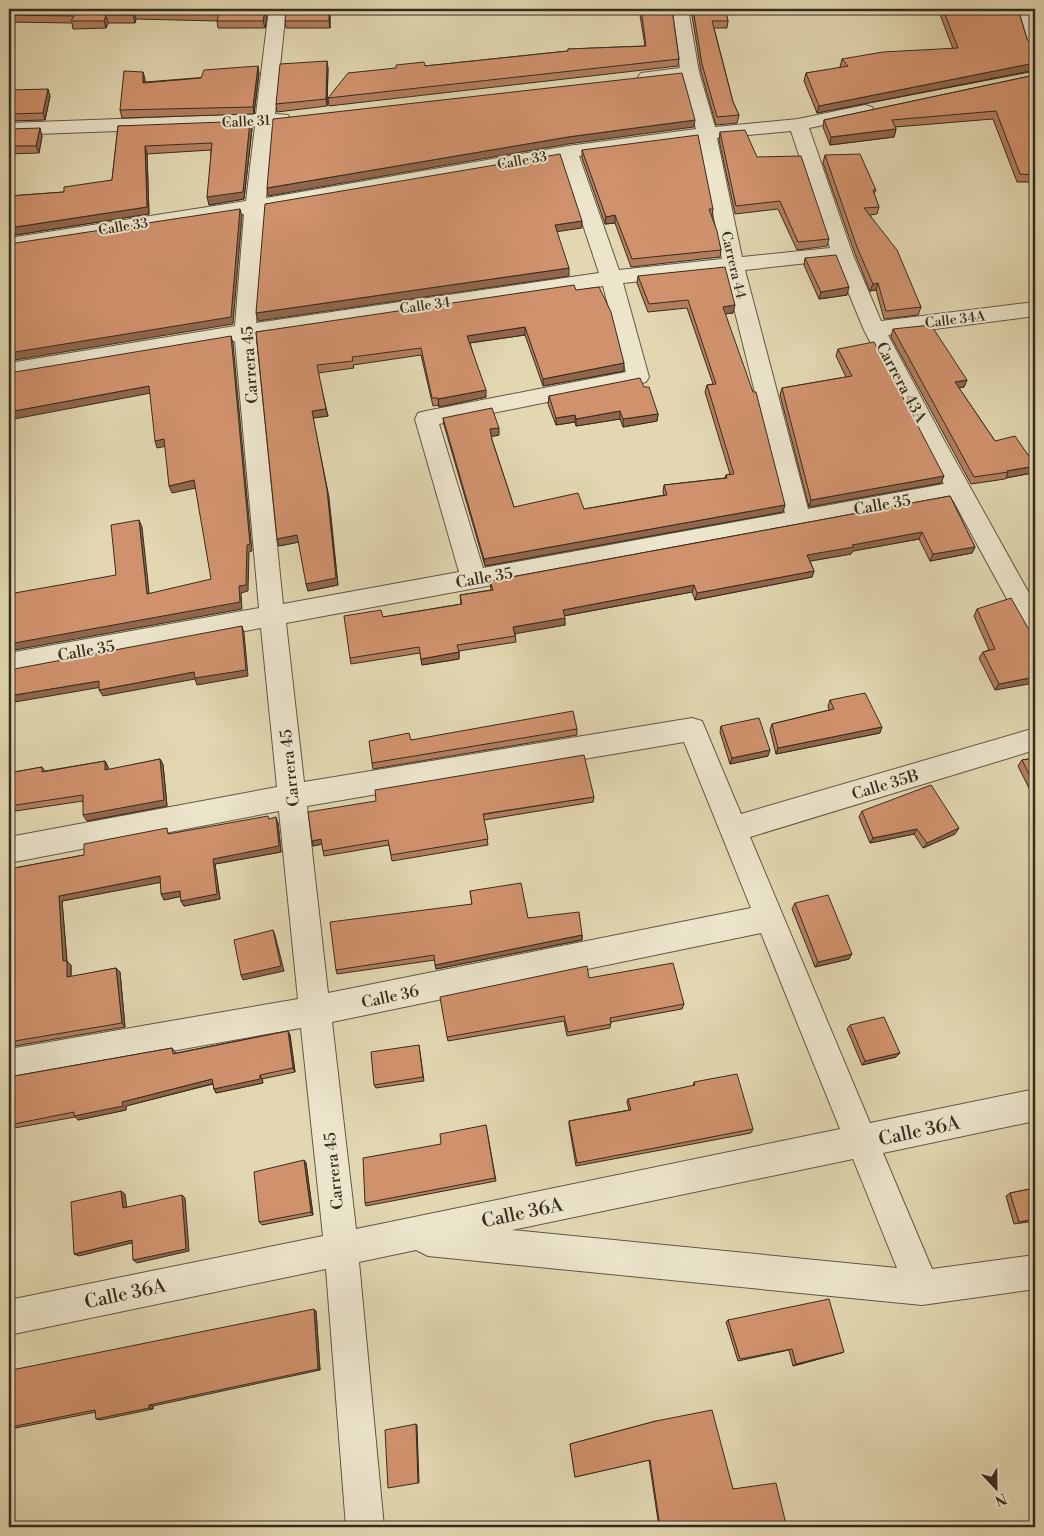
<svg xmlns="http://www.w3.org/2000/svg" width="1044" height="1536" viewBox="0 0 1044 1536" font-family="'Libre Bodoni',serif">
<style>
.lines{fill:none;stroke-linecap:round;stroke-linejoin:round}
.minor-casing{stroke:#625744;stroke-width:2}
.minor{fill:#ece5cc;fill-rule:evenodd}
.wall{fill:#b37e5e;stroke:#372c1f}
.shaded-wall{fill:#92664c;stroke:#372c1f}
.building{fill:#d0926d;stroke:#372c1f}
.labels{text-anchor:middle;stroke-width:4;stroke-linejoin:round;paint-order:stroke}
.far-street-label{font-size:14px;fill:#372c1f;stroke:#ece5cc}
.street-label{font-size:16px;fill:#372c1f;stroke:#ece5cc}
.near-street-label{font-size:19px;fill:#372c1f;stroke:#ece5cc}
</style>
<rect width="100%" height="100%" fill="#e2d7b1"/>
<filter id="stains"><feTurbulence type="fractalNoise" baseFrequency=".004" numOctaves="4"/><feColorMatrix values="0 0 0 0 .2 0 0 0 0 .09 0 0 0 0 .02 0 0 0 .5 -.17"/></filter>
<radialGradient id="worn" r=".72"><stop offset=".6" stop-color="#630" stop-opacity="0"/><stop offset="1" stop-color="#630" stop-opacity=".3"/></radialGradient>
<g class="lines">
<!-- minor casing -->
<g class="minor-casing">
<g id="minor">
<path d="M269 9H286L275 114 288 115 290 119 288 123 273 125 266 198 568 146 696 129 683 78 647 82 641 81 638 77 641 73 680 68 671 9H688L699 72 715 127 798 119 865 105 872 107 874 111 872 115 809 128 853 255 881 321 1035 302V316L888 335 945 442 1035 604V637L1026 634 953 500 286 623 304 782 692 718 702 721 741 814 1035 728V750L750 837 870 1123 1035 1089V1121L883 1153 932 1269 1035 1255V1289L922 1305 428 1256 416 1250 359 1262 384 1527H346L326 1269 9 1335V1300L323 1236 301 1028 9 1080V1049L298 999 279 811 9 863V837L277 787 261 628 9 675V653L259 608 235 341 9 379V363L235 326 244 214 9 250V238L246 201 255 126 9 135V123L256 114ZM791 131 830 248 742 257 717 138ZM699 140 722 259 619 270 579 156ZM561 159 599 273 256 323 265 210ZM835 260 864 330 944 484 808 509 745 270ZM725 272 785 513 483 568 439 424 646 382 649 377 623 283ZM603 286 626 372 426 411 418 413 415 419 459 572 283 604 256 338ZM684 742 751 908 328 993 307 806ZM761 933 840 1129 356 1229 332 1022ZM853 1159 897 1268 512 1230Z"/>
<polygon points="1015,9 1032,9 1035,20 1035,51 1029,50 1026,46"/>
</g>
</g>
<!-- minor -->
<use href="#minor" class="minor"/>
</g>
<!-- wall -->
<g class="wall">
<polygon points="9,9 268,9 265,28 218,28 217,21 136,19 135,23 108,23 106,28 73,29 72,23 9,22"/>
<polygon points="330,9 330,28 286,28 285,21"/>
<polygon points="639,9 672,9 679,59 678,66 329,106 328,98 425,66 568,51 568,49 645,46"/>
<polygon points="691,9 735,9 734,13 726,13 728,21 727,28 714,28 733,102 739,115 737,123 716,125 701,72"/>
<polygon points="938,9 1018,9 1027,39 1031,44 1035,45 1035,71 817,113 804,81 806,73 841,68 840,67 842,59 953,49"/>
<polygon points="328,68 327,106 277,112 276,104"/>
<polygon points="143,72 145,82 259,73 254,114 122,118 120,110"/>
<polygon points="1035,75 1035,187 1034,182 1017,182 993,119 895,127 896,129 894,137 830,145 823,127 824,120"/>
<polygon points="9,91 50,96 45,120 9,121"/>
<polygon points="118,126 252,129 244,199 209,205 211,150 147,154 149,214 9,236 9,196 64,192 112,180"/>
<polygon points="9,129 42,136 39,153 9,154"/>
<polygon points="720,132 829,239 827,246 797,250 778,209 735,214 719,140"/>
<polygon points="582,150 713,209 712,216 721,250 720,257 631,267 615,223 605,224 582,158"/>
<polygon points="825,155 876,190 874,194 879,207 877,214 870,215 921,307 918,315 884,319 876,290 870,291 855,254 823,163"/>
<polygon points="805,258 847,295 819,299 804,265"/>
<polygon points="638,276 733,313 725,314 783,512 485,566 444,425 443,418 499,435 491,436 492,440 514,507 584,509 664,495 663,492 664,485 725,478 726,475 730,474 705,392 707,385 713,384 687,308 648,312 637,283"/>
<polygon points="576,290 624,371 543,386 525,335 470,343 486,397 439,407 438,405 433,406 421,355 353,365 354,368 318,373 328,416 313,418 329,497 338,585 308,591 299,542 279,546 256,332"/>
<polygon points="893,329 967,380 964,387 959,388 995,441 1035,465 1035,468 1032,473 1006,478 1005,479 971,484 891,337"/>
<polygon points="838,349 941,483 809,507 780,395 782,388 846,377 836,356"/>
<polygon points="644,387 658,414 657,421 623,427 620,419 576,426 575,422 556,425 548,404 549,396"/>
<polygon points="950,496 975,547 972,553 930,561 919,539 853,551 851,554 810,561 814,571 812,577 695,600 692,592 564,616 565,625 515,633 516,642 459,651 459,659 422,665 420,653 351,664 350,658 383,617 461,604 460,595 491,590 490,581"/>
<polygon points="1035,591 1035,601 1032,596"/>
<polygon points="977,609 1035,631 995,690 979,658 983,652 989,650 974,616"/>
<polygon points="830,700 880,733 776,754 770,730 772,724 829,710 828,706"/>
<polygon points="721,726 768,756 730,764 720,732"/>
<polygon points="577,729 577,735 373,769 372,763 411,740"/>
<polygon points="1035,758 1035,798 1034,798 1018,766 1022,760"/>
<polygon points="160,759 163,765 167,806 87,821 83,801 9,812 9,773 42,767 45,771 105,761 108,767 108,770"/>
<polygon points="594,797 593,802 484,820 488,845 392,861 389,845 324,856 322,844 313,846 312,841"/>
<polygon points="862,811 955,834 923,848 914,834 870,843 859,817"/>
<polygon points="269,819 278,823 281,852 215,864 220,899 184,906 181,901 181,896 164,900 160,882 62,901 67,961 71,965 71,977 116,968 120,972 125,1027 9,1047 9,869 84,855 170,834"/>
<polygon points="470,891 528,918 582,935 582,940 436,969 435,960 337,974 336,970 472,904"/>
<polygon points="795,903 849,959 815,967 792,909"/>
<polygon points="589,978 684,1004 682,1009 611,1022 610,1028 567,1036 564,1021 448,1041 447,1037"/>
<polygon points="850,1025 896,1057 862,1065 847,1029"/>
<polygon points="288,1031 290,1035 295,1072 262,1079 263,1083 216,1093 214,1089 213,1084 126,1106 126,1110 78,1120 75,1117 9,1129 9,1077 172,1048 176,1053"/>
<polygon points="419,1045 424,1081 376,1088 374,1085"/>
<polygon points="694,1082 753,1129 751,1133 576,1166 569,1125 569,1121 629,1110 627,1102 628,1099 693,1086"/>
<polygon points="486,1125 496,1181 366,1206 365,1203 441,1144"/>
<polygon points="304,1160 306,1163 313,1215 262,1225 259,1222"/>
<polygon points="1035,1188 1035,1221 1014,1224 1006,1196 1010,1193"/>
<polygon points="316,1311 320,1370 153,1406 153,1409 100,1420 96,1419 96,1412 16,1428 11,1427"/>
<polygon points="728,1320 841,1353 793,1366 789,1350 738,1361 726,1322"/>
<polygon points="656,1421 733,1488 772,1527 659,1527 649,1460 575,1477 570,1444"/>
</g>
<!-- shaded-wall -->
<g class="shaded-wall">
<polygon points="265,9 268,9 265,28 263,21"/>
<polygon points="329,9 330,9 330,28 329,21"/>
<polygon points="134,12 136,19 135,23 133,15"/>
<polygon points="106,15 108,23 106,28 104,21"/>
<polygon points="327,61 328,68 327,106 326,99"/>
<polygon points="1035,63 1035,70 817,113 819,106"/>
<polygon points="258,66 259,73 254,114 253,107"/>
<polygon points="143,72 145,79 145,90 143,83"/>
<polygon points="48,89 50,96 45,120 43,113"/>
<polygon points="695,120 694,127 568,144 268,196 267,188 568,137"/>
<polygon points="250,121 252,129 244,199 209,205 207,197"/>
<polygon points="40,128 42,136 39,153 36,146"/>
<polygon points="896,129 894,137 830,145 831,137"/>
<polygon points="145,146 147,154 149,214 9,236 9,228 147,207"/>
<polygon points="240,209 242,216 233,324 9,361 9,353"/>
<polygon points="615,215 615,223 605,224 606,217"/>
<polygon points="582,221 582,228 555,232 555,225"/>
<polygon points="569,268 569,276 258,321 256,313"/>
<polygon points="878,283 876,290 870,291 873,284"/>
<polygon points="849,287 847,295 819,299 821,292"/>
<polygon points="735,305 733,313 721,314 723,307"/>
<polygon points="525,327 525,335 468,343 467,336"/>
<polygon points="231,336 233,343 252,551 249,552 248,591 241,593 242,609 9,651 9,644 239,586"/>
<polygon points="624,363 624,371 543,386 543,379"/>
<polygon points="967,380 964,387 953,389 955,382"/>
<polygon points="149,386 151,393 9,420 9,412"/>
<polygon points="486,390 486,397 439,407 438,399"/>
<polygon points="326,409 328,416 313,418 312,411"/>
<polygon points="620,411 620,419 576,426 576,419"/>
<polygon points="658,414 657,421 623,427 623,419"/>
<polygon points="575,415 575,422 556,425 556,418"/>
<polygon points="499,428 499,435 490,437 490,429"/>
<polygon points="164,439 167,446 157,448 155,441"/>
<polygon points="1035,466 1032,473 1006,478 1008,472 1007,471"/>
<polygon points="944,476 941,483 809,507 811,500"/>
<polygon points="194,480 196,488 172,493 169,486"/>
<polygon points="327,490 338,585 308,591 306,584"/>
<polygon points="785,505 783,512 485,566 484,559"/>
<polygon points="139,520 142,527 150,601 147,594"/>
<polygon points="922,532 919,539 853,551 851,554 805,562 807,555 852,545"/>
<polygon points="297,535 299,542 279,546 277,539"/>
<polygon points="975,547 972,553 930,561 933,554"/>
<polygon points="814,571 812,577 695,600 697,593"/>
<polygon points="694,585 692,592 563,616 563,610"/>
<polygon points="565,618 565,625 514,634 513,627"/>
<polygon points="242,626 244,633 248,676 197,685 195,679 103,696 99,690 194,672"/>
<polygon points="459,652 459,659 422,665 421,659"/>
<polygon points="1035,677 1035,683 995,690 999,684"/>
<polygon points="99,681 102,687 9,703 9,696"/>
<polygon points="882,727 880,733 776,754 778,748"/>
<polygon points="770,750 768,756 730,764 732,758"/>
<polygon points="160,759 163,765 167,806 87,821 83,815"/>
<polygon points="105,761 108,767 109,776 105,770"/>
<polygon points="276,817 278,823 281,852 215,864 220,899 184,906 181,901 213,859"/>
<polygon points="959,828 955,834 923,848 927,843"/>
<polygon points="917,829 914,834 870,843 873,838"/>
<polygon points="321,839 323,844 313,846 312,841"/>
<polygon points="160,876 163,882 62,901 67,963 67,961 71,965 71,982 67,977 63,961 59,896"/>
<polygon points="180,891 183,896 164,900 161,894"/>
<polygon points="273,930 275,935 284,971 243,980 241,975"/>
<polygon points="582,935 582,940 436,969 435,965"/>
<polygon points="852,954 849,959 815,967 818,962"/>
<polygon points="116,968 120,972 125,1027 122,1023"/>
<polygon points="288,1031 290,1035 295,1072 293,1068"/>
<polygon points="900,1053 896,1057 862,1065 865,1061"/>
<polygon points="260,1075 262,1079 263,1083 216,1093 214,1089"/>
<polygon points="212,1079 215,1083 126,1106 126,1110 78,1120 74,1116 122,1102"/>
<polygon points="304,1160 306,1163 313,1215 311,1212"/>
<polygon points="121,1191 125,1194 127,1210 123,1208"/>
<polygon points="182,1195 185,1198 189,1251 137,1263 133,1260"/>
<polygon points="132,1240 136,1242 79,1256 74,1254"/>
<polygon points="314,1309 316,1311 320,1370 318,1369"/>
<polygon points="844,1352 841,1353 793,1366 796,1364"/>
<polygon points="149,1405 153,1406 153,1409 149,1408"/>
<polygon points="416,1424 417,1425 419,1483 418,1483"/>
</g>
<!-- building -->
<g class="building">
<polygon points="9,9 265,9 263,21 217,21 219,14 134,12 133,15 106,15 104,21 71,21 74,16 9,15"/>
<polygon points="286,9 329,9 329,21 285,21"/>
<polygon points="641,9 672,9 679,59 328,98 348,73 396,68 396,65 424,62 425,66 568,51 568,49 646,46"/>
<polygon points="693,9 725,9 728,21 712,21 733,102 739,115 717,117 702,64"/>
<polygon points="943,9 1018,9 1027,39 1031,44 1035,45 1035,63 819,106 806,73 848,66 842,59 883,52 958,48"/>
<polygon points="327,61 326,99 276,104 280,64"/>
<polygon points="258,66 253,107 120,110 124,71 143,72 143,83 201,78 204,70"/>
<polygon points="682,73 695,120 568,137 267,188 273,119"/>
<polygon points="1035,75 1035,175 1020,174 996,111 892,120 896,129 831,137 824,120"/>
<polygon points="48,89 43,113 9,114 9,90"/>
<polygon points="250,121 243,192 207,197 212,143 145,146 147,207 9,228 9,196 64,192 64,187 112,180 118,126"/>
<polygon points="40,128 36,146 9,146 9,129"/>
<polygon points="745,130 757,157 801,156 829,239 798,242 780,201 736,206 720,132"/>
<polygon points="698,135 713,209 709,209 717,231 721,250 632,259 615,215 606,217 582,150"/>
<polygon points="560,154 582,221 555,225 569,268 256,313 265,204"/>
<polygon points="860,154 876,190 873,190 879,207 864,208 897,250 921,307 886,311 878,283 873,284 857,247 825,155"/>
<polygon points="240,209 231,317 9,353 9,244"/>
<polygon points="836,255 849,287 821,292 805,258"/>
<polygon points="725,267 735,305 723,307 753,392 756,392 785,505 484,559 443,418 492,408 499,428 490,429 492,440 514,507 578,493 584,509 667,495 664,485 727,478 726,475 734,474 707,385 716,384 688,300 649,304 638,276"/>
<polygon points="574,285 576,290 599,287 611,312 624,363 543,379 525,327 467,336 486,390 438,399 438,398 432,398 421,348 352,357 353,361 317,365 326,409 312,411 327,490 336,578 306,584 297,535 277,539 256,332"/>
<polygon points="931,325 967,380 955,382 995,441 1015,436 1035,465 1035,466 1007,471 1008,472 974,477 893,329"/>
<polygon points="231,336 250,544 247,545 246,585 239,586 240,602 9,644 9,594 116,575 111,525 139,520 147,594 211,579 194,480 169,486 164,439 155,441 149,386 9,412 9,373"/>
<polygon points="874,342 944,476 811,500 782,388 852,376 838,349"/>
<polygon points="640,378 644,387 649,387 658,414 623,419 620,411 576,419 575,415 556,418 549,396"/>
<polygon points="950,496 975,547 933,554 922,532 852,545 854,547 807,555 814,571 697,593 694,585 563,610 565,618 513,627 515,636 457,645 459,652 421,659 419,647 350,658 344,616 381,610 383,617 462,604 460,595 493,590 490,581"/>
<polygon points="1011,598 1028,628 1035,631 1035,677 999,684 983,652 995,649 977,609"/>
<polygon points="242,626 246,670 195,678 194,672 99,690 99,681 9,696 9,670"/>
<polygon points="865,693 882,727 778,748 772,724 834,709 830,700"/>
<polygon points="573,711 577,729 372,763 369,741 409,733 411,740"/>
<polygon points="759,718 770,750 732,758 721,726"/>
<polygon points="584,755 594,797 483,814 488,839 391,855 388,840 323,851 321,839 312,841 308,812 376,801 375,790"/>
<polygon points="1035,758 1035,786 1022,760"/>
<polygon points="160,759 164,800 83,815 83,795 9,806 9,773 42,767 42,772 105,761 105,770"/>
<polygon points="931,785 959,828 927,843 917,829 873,838 862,811"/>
<polygon points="268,816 269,819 276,817 279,846 213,859 217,894 181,901 180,891 161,894 160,876 59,896 63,961 67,961 67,977 116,968 122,1023 9,1042 9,869 84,855 84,844 167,828 168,834"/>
<polygon points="521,883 528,918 579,912 582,935 435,965 434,955 336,970 330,922 472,904 470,891"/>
<polygon points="828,895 852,954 818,962 795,903"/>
<polygon points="273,930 281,966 241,975 234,940"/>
<polygon points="673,963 684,1004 610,1018 611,1024 568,1032 564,1016 447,1037 440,997 587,966 589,978"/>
<polygon points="884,1017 900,1053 865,1061 850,1025"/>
<polygon points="288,1031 293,1068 260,1075 260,1079 214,1089 212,1079 122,1102 123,1106 74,1116 74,1112 9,1125 9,1077 172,1048 173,1054"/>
<polygon points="419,1045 423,1077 374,1085 371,1052"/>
<polygon points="737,1074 753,1129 577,1163 569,1121 631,1110 628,1099 695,1085 694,1082"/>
<polygon points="486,1125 495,1178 365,1203 363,1158 441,1144 440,1134"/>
<polygon points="304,1160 311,1212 259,1222 254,1172"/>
<polygon points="1035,1188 1035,1219 1019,1222 1010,1193"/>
<polygon points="121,1191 123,1208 182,1195 186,1249 133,1260 132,1240 74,1254 71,1202"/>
<polygon points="829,1299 844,1352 796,1364 792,1349 740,1359 728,1320"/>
<polygon points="314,1309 318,1369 149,1405 149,1408 96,1419 95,1410 11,1427 12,1370"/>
<polygon points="712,1410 733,1489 776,1483 786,1524 772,1527 660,1527 650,1460 575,1477 570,1444 656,1421"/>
<polygon points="416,1424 418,1483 388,1488 385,1430"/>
</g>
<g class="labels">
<!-- far-street labels -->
<g class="far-street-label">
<text transform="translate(246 121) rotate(-3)" y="5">Calle 31</text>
<text transform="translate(522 160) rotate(-10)" y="5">Calle 33</text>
<text transform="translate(123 226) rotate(-9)" y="5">Calle 33</text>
<text transform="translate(734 265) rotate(77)" y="5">Carrera 44</text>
<text transform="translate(425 305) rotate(-8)" y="5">Calle 34</text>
<text transform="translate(955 319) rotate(-7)" y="5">Calle 34A</text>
</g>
<!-- street labels -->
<g class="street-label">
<text transform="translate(249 365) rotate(-94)" y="6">Carrera 45</text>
<text transform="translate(902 382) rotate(62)" y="6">Carrera 43A</text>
<text transform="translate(882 504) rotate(-10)" y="6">Calle 35</text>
<text transform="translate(484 577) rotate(-10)" y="6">Calle 35</text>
<text transform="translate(86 650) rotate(-10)" y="6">Calle 35</text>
<text transform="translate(289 768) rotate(-96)" y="6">Carrera 45</text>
<text transform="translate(885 784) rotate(-17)" y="6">Calle 35B</text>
<text transform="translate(390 996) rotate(-12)" y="6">Calle 36</text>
<text transform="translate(333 1171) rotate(-96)" y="6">Carrera 45</text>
</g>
<!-- near-street labels -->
<g class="near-street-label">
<text transform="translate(919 1130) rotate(-12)" y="7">Calle 36A</text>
<text transform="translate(522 1212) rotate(-12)" y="7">Calle 36A</text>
<text transform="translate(125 1293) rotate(-12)" y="7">Calle 36A</text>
</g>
</g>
<!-- margin -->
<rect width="1044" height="1536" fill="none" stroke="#e2d7b1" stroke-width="30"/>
<rect x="10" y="10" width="1024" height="1516" fill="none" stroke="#372c1f" stroke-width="2.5"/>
<rect x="15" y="15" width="1014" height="1506" fill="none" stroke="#372c1f"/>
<!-- north arrow -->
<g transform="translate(996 1488) rotate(158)" stroke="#ece5cc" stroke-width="4" paint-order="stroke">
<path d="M0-4L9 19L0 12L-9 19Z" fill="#372c1f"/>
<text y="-8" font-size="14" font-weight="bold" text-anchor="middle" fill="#372c1f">N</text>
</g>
<rect width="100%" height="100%" filter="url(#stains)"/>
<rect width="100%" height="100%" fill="url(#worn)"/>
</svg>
